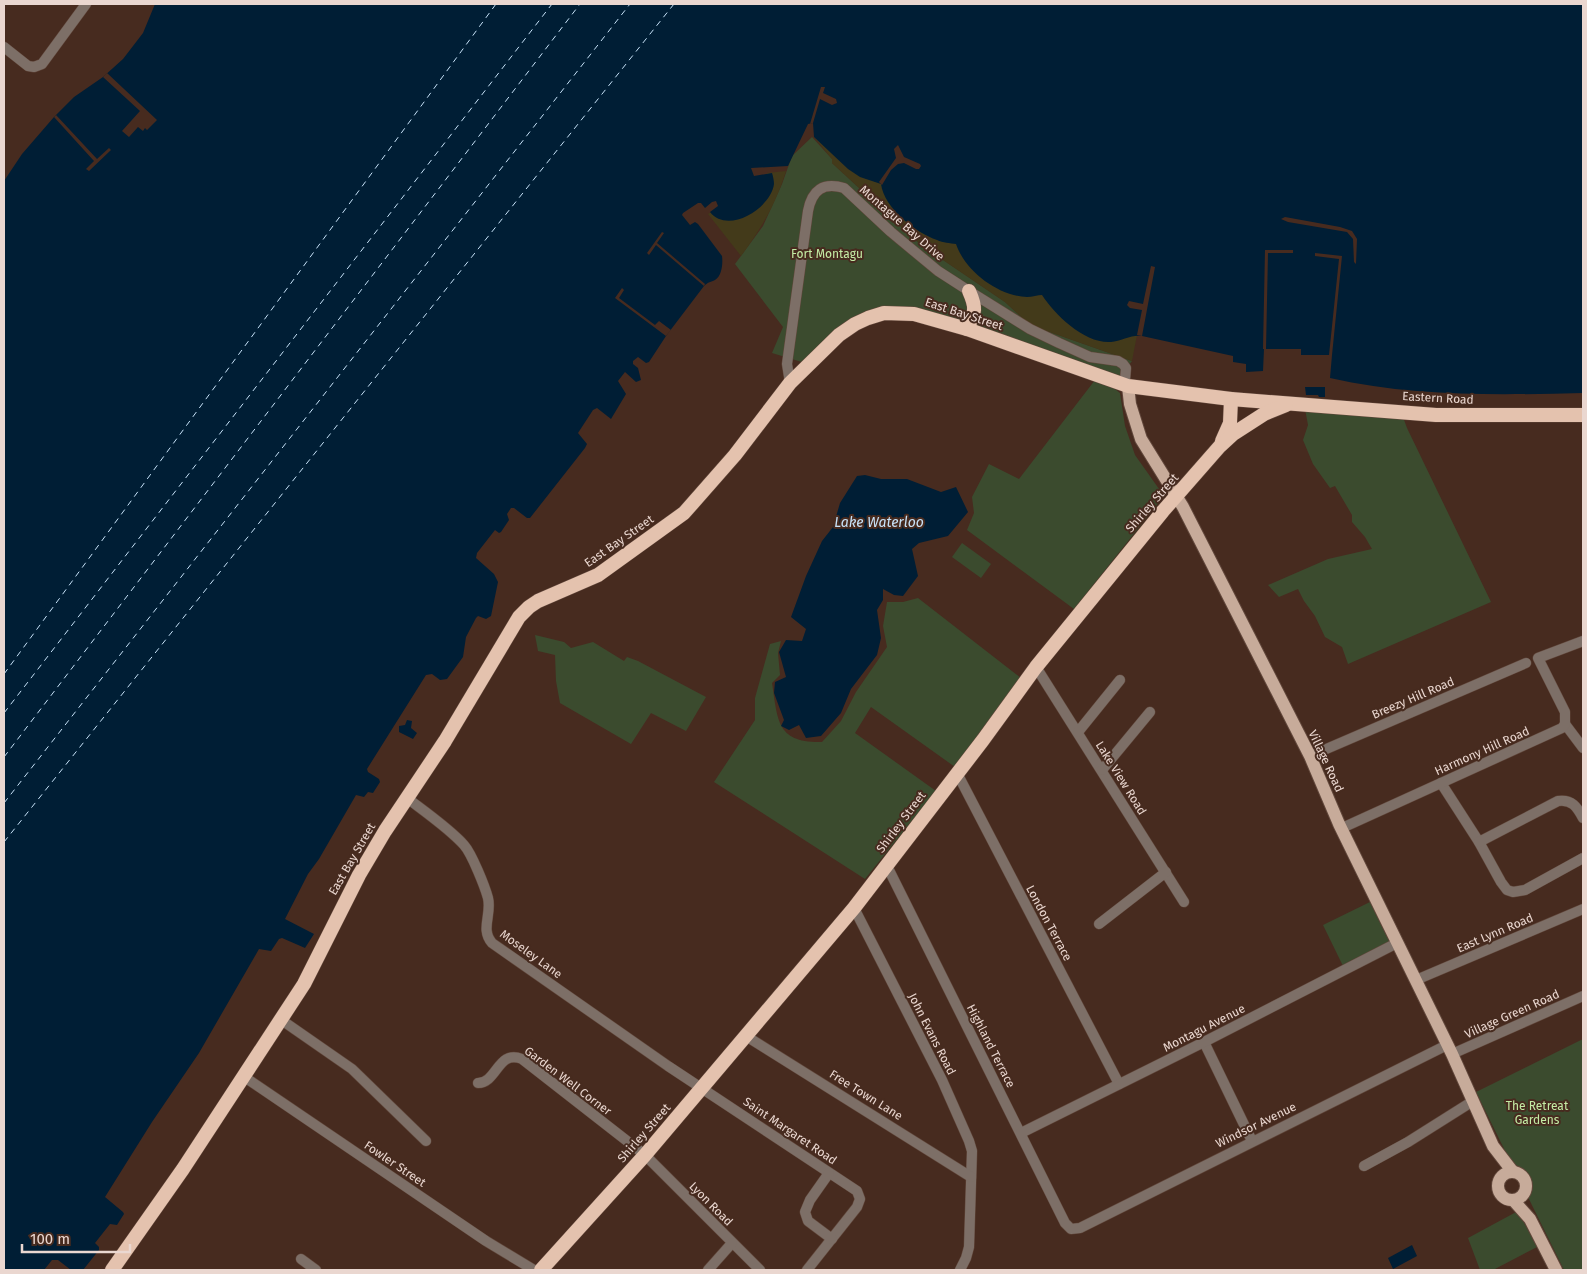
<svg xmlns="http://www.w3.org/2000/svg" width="1587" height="1274" viewBox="0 0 1587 1274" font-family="'Fira Sans',sans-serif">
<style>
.green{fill:#3b4b2e}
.sand{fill:#433a1a}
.water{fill:#001e35}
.pier{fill:#472b1f}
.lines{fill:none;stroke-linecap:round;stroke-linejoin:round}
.ferry{stroke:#c7e2f8;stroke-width:1;stroke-dasharray:6 5;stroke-linecap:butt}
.minor-casing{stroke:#61473b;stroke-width:11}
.major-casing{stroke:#61473b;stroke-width:14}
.highway-casing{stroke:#61473b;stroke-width:15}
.minor{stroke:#7d6f67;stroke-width:10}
.major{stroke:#c7ab9a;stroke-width:12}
.highway{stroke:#e4c2ae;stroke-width:14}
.labels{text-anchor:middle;stroke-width:4;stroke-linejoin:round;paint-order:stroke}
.street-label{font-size:12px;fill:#ead7d0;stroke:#472b1f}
.park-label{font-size:12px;fill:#c4eca5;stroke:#472b1f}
.water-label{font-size:14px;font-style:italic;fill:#c7e2f8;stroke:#472b1f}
</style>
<rect width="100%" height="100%" fill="#472b1f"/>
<!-- green -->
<g class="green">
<polygon points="812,137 832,159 832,163 921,245 1005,302 1030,325 1132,361 1118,379 963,322 872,310 805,363 772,353 783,327 735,264 763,226 782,184 792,156"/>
<polygon points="1095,380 1111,386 1120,393 1125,426 1135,455 1164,496 1074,609 967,530 974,513 972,497 989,464 1019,479"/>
<polygon points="1305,409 1403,417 1407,428 1491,602 1348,664 1342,647 1325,637 1315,616 1304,601 1298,589 1279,597 1268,585 1328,559 1372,549 1365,537 1352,522 1352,515 1335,486 1330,488 1313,464 1303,440 1308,425"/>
<polygon points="962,543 991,564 981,578 952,557"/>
<path d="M918 598 1021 678 955 767 871 707 855 733 936 791 865 879 714 782 755 720V698L770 644 781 641 778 653 780 675 772 683C778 720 776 743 822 742L841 721 856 692 887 647 883 626 887 602H903Z"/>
<polygon points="535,635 564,642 571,648 593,642 624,661 627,657 638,661 706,697 686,731 651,713 631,744 560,703 556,681 555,655 538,651"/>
<polygon points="1370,902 1390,943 1343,966 1323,925"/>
<polygon points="1583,1039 1583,1270 1564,1270 1476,1092"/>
<polygon points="1518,1211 1537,1247 1493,1270 1480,1270 1468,1238"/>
</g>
<!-- sand -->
<g class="sand">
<polygon points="817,135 869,173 881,184 886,183 952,238 1039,292 1137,335 1132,361 1030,325 1005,302 921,245 832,163 832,159 814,137"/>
<path d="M786 171C775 206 762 227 741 256L708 214 767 177V173Z"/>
</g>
<!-- water -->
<g class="water">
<path d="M155 4H1583V393C1499 395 1413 397 1330 378L1332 355H1301V349H1264L1263 371 1246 372V364L1233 362V356L1142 336C1133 334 1121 341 1111 342 1085 344 1055 315 1042 295 1038 295 1032 297 1027 297 998 296 965 271 956 244 950 243 943 243 937 240 916 233 884 208 881 184L860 177 848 169 814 137 813 123 808 124 788 166 751 168 754 176 772 173C773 176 774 181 774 184 771 208 728 235 710 212L718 206 716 201 712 202 705 208 701 203H698L683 213 682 215 690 225 695 222 698 224 722 256C723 263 722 276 715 280 711 282 708 282 704 286L666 336 649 362 646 363 638 357 633 361V364L638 368 641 380 636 382 625 372 618 381 626 394 611 419 597 408 593 410 578 433 587 444 585 448 530 518H527L514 508H511L507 514 509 520 501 532 499 533 495 530 477 553 476 558 494 574 498 582 491 616 486 619 478 616 476 618 466 637 463 657 447 679 440 680 432 674 426 675 367 769 368 772 379 779 380 782 373 793 368 792 364 797 356 795 319 859 308 874 285 919 314 934 305 948 282 938 279 939 271 951 259 949 199 1053 152 1122 105 1197 123 1212 124 1214 117 1225 110 1224 95 1243 99 1247V1250L83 1270H71L58 1260H52L44 1270H4V181L22 154 54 117 74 97 103 77 123 59 143 33Z"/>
<polygon points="1325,387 1325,397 1319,397 1318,395 1306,395 1305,387"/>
<polygon points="865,475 881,479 907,479 941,492 956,487 968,512 948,536 919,543 912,549 918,576 903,596 894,595 883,589 883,600 877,610 881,638 877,655 851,689 841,713 821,736 806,738 799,725 789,730 781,726 784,720 774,693 775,682 786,677 779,652 786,640 802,641 806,629 791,617 806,576 822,541 833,527 840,503 857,476"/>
<polygon points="407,720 412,721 411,728 417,733 413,739 399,732 399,726 405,725"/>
<polygon points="1412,1245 1417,1256 1393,1269 1388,1258"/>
</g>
<!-- pier -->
<g class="pier">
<polygon points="107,73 157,120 147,130 145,128 143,131 138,127 129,137 122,131 140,111 103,77"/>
<polygon points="821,87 825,87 823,93 836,99 837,103 832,105 820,99 813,123 810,124"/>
<polygon points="56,115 97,159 109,148 111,150 89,171 86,169 94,161 54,117"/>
<polygon points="898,145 904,157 920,164 921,166 919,169 916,169 904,163 898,164 891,170 882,185 879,182 896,158 894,149"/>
<polygon points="1285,217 1340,227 1352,231 1357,239 1356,264 1354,262 1353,239 1347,232 1288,222 1281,219"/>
<polygon points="662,232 664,233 657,243 705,284 704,286 656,245 649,255 647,253"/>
<polygon points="1265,250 1293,250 1293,253 1268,253 1266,349 1263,349"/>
<polygon points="1315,253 1342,256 1332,355 1329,355 1339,259 1315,256"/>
<polygon points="1151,266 1155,267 1142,336 1137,335 1142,310 1130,308 1127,305 1129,301 1143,304"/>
<polygon points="622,288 624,290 619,298 655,325 659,321 671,330 666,336 615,298"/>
</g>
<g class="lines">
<!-- ferry -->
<g class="ferry">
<polyline points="4,674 496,4"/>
<polyline points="4,713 552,4"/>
<polyline points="4,757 580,4"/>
<polyline points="4,803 630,4"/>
<polyline points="4,842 674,4"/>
</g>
<!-- minor casing -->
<g class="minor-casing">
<g id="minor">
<polyline points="4,47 28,66 34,67 42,64 86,4"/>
<path d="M790 383 787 364 808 211C812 190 823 182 844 188L891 232 938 271 969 291 1030 329 1059 343 1090 357 1118 361 1123 364 1126 368 1125 380 1128 386"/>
<polyline points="1036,667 1184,902"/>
<polyline points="1565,724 1583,748"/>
<polyline points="1078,732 1120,680"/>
<polyline points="1310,756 1526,663"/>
<polyline points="1102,770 1150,712"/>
<polyline points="957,773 1119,1084"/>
<polyline points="1441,783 1479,842 1501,882 1507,890 1513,892 1525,890 1583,858"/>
<path d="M407 798C424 811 450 829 464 845 472 854 485 887 488 898 492 915 480 929 492 943L668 1066 857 1191 860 1199 857 1207 807 1270"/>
<polyline points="1342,828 1562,728 1565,724 1565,712 1538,658 1583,641"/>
<path d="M1479 842 1558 801C1572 799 1577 807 1583 818"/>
<polyline points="887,866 1065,1223 1071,1229 1080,1228 1447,1045"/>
<polyline points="854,908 942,1080 969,1141 972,1151 969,1247 966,1258 960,1270"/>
<polyline points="1099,924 1166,872"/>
<polyline points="1416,980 1583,909"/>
<polyline points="280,1019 352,1069 426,1141"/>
<polyline points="746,1036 971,1177"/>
<polyline points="1204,1042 1252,1141"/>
<polyline points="1452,1054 1583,996"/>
<polyline points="243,1076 486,1241 534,1270"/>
<path d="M478 1083C497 1083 498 1049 522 1059L645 1155 760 1270"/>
<polyline points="1021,1133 1204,1042 1397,943"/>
<polyline points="1364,1166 1408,1142 1473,1101"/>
<polyline points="829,1173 810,1200 805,1212 808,1221 832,1239"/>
<polyline points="301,1259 316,1270"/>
<polyline points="708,1270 732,1243"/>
</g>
</g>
<!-- major casing -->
<g class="major-casing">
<g id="major">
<polyline points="1128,386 1130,404 1141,439 1183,507 1310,756 1339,824 1452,1054 1493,1146 1513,1172"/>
<circle cx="1512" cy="1186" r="14"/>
<polyline points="1514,1201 1530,1219 1556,1270"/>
</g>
</g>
<!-- highway casing -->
<g class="highway-casing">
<g id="highway">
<path d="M967 329C975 312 977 309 969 291"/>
<polyline points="1222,441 1230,423 1231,399"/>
<polyline points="112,1270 183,1169 304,984 359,875 385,831 445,741 519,617 529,607 538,601 598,575 684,513 735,455 790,383 839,335 855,324 868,318 884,313 914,314 967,329 1128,386 1231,399 1436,415 1583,415"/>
<polyline points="541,1270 645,1155 854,908 983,740 1036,667 1163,511 1220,446 1233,434 1264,414 1286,405"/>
</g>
</g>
<!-- minor -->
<use href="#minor" class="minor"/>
<!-- major -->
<use href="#major" class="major"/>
<!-- highway -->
<use href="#highway" class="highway"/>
</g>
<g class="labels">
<!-- street labels -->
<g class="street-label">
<text transform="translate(902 223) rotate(41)" y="4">Montague Bay Drive</text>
<text transform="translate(964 314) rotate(18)" y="4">East Bay Street</text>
<text transform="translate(1438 398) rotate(3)" y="4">Eastern Road</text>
<text transform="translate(1152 503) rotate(-49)" y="4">Shirley Street</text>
<text transform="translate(619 541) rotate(-35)" y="4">East Bay Street</text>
<text transform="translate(1413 698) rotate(-23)" y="4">Breezy Hill Road</text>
<text transform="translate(1482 751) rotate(-24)" y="4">Harmony Hill Road</text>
<text transform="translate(1326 761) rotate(65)" y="4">Village Road</text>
<text transform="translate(1121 778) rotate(58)" y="4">Lake View Road</text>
<text transform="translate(901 822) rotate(-53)" y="4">Shirley Street</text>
<text transform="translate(352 859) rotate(-60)" y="4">East Bay Street</text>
<text transform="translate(1049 923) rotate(62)" y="4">London Terrace</text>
<text transform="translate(1495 933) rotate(-23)" y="4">East Lynn Road</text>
<text transform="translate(531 954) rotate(36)" y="4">Moseley Lane</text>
<text transform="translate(1512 1014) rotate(-24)" y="4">Village Green Road</text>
<text transform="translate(1204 1028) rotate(-27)" y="4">Montagu Avenue</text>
<text transform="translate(932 1034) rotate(63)" y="4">John Evans Road</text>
<text transform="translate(991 1046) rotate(63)" y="4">Highland Terrace</text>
<text transform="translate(568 1081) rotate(37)" y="4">Garden Well Corner</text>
<text transform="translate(866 1095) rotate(32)" y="4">Free Town Lane</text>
<text transform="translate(1256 1125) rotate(-26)" y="4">Windsor Avenue</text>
<text transform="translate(790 1131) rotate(34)" y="4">Saint Margaret Road</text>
<text transform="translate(644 1133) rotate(-49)" y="4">Shirley Street</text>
<text transform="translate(395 1164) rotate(34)" y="4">Fowler Street</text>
<text transform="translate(711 1204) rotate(45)" y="4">Lyon Road</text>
</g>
<!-- park labels -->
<g class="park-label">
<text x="827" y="258">Fort Montagu</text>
<text x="1537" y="1110">The Retreat<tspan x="1537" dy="14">Gardens</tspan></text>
</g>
<!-- water labels -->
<g class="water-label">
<text x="879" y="527">Lake Waterloo</text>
</g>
</g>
<!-- border -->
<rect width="1587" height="1274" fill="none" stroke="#ead7d0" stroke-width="10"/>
<!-- scale -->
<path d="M22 1244v8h108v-8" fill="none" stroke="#ead7d0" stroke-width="2.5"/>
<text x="30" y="1244" font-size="15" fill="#ead7d0" stroke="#472b1f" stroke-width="4" paint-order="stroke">100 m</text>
</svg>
